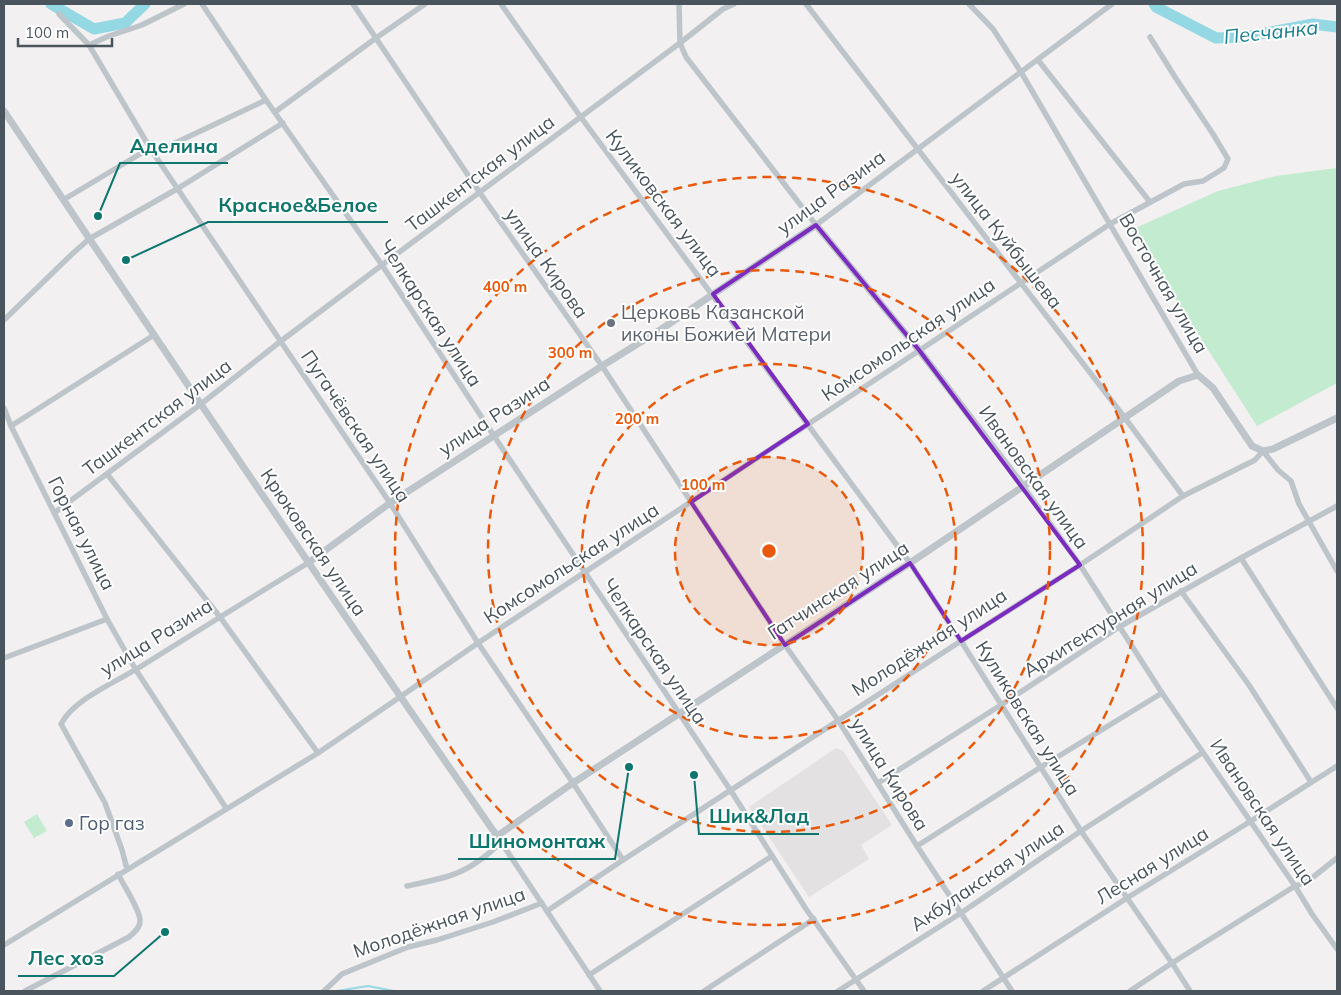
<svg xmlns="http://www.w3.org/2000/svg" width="1341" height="995" viewBox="0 0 1341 995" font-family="Mulish,sans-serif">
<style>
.education{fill:#e3e1e1}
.green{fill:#c3ebd0}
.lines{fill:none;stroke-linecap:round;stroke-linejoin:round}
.stream{stroke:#94d8e4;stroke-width:2}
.river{stroke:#94d8e4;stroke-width:11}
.minor{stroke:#bdc5cb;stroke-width:5.5}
.tertiary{stroke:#bdc5cb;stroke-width:7}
.marked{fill:none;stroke:#7b2cbf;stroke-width:4;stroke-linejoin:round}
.ring{fill:none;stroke:#e8590c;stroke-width:2.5;stroke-dasharray:9 6}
.worship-dot{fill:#6b7280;stroke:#fff;stroke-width:2}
.service-dot{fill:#5c6f8a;stroke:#fff;stroke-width:2}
.labels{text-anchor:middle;stroke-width:4;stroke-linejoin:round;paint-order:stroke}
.street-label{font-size:19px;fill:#4a545c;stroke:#fff}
.worship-label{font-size:19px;fill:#5b616d;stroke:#fff;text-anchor:start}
.service-label{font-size:19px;fill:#4e5e75;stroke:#fff;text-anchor:start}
.water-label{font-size:20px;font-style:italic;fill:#197f90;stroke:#fff}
.centre{fill:#e8590c;stroke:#fff;stroke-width:2.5}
.ring-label{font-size:15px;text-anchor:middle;font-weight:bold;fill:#e8590c;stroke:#fff;stroke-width:4;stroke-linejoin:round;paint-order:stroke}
.leader{fill:none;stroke:#0f766e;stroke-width:2}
.callout-dot{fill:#0f766e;stroke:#fff;stroke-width:2}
.callout-label{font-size:20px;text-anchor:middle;font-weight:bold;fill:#0f766e;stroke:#fff;stroke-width:4;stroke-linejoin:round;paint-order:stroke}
</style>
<rect width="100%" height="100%" fill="#f2f0f0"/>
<!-- education -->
<polygon class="education" points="836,748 843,751 892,825 861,845 869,859 809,897 749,807"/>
<!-- green -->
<g class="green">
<polygon points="1337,168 1337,383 1257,426 1131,230 1218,191 1276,176"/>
<polygon points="37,814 47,831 34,838 24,822"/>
</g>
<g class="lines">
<!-- stream -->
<polyline class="stream" points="337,991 368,986 394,991"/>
<!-- river -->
<g class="river">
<polyline points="51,4 94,29 125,23 145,4"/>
<polyline points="1154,4 1156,7 1216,38 1245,37 1313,24 1337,27"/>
</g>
<!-- minor -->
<g class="minor">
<polyline points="202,4 266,100 382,265 494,436 731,791 806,909 864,991"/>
<polyline points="353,4 480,193 602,366 785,645 838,720 917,846 1012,991"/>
<polyline points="501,4 580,116 910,563 961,641 1081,831 1172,963 1190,991"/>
<polyline points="679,4 680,43 686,57 816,225 1112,4"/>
<polyline points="806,4 1125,418 1183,496"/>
<polyline points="969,4 993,29 1021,72 1198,375"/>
<polyline points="59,14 89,45 150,148 390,503 478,643 573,783 623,860"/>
<polyline points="89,45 109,36 142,25 184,4"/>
<polyline points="1038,60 1150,202"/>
<polyline points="275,112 376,38 425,4"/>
<polyline points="154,153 266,100"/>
<polyline points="63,200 150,148"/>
<polyline points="4,320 71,255 89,239 177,189 283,123"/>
<polyline points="4,408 11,426 107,619 136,670 226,808"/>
<polyline points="11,426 154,335"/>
<polyline points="107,474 220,617 318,753"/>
<polyline points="1023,486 1080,565 1162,693 1295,886 1312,914 1337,949"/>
<polyline points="54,513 201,404 281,341 382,265 680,43 723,9 734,4"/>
<polyline points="1241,558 1337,708"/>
<polyline points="1181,591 1249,685 1311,782"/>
<polyline points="4,658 107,619"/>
<polyline points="878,783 1001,705 1119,627 1241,558 1337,506"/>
<polyline points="497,836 600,991"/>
<polyline points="917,846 1041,767 1162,693"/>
<path d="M127 869 122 850 105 803 61 724C74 699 116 682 140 667 196 632 252 597 308 563"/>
<path d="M407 886C421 883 436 880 449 876 468 870 487 856 501 842"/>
<polyline points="547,911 623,860 961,641 1080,565 1183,496 1255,460 1263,451 1278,470 1291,481 1299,504 1337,571"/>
<polyline points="4,945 318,753 400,697 478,643 1110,224 1184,184 1203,181 1224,168 1228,159 1213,134 1175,77 1150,37"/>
<polyline points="589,975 772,856"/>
<path d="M25 991 129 937C134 933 140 928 140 921 141 912 123 884 118 874"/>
<polyline points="324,991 342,974 408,947 437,940 493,922 542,903"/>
<polyline points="704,991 814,919"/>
<polyline points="838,991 961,913 1081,831 1202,753"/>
<polyline points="983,991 1127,898 1251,821 1337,766"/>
<polyline points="1130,991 1172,963 1295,886 1307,882 1337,858"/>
</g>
<!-- tertiary -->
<g class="tertiary">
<path d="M4 111C166 354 330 596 497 836L573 783 910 563 1179 381 1198 375 1213 388 1252 446 1263 451 1273 449 1337 418"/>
<polyline points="308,563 390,503 602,366 660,330 816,225 919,350 1023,486"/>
</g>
</g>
<!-- marked area -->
<path class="marked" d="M816 225 919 350 1080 565 961 641 910 563 785 645 691 502 808 424 713 294Z"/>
<!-- distance rings -->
<circle cx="769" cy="551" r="94" fill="#e8590c" fill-opacity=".12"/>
<g class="ring">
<circle cx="769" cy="551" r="94"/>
<circle cx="769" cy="551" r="187"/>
<circle cx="769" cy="551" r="281"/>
<circle cx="769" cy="551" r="374"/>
</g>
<!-- markers -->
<circle class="worship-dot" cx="611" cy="323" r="5"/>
<circle class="service-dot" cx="69" cy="823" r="5"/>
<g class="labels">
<!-- street labels -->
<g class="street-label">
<text transform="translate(480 173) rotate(-37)" y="7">Ташкентская улица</text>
<text transform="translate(831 192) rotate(-36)" y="7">улица Разина</text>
<text transform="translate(664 203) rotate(53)" y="7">Куликовская улица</text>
<text transform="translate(1007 240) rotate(52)" y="7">улица Куйбышева</text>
<text transform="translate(547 263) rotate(55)" y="7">улица Кирова</text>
<text transform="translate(1164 283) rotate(60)" y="7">Восточная улица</text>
<text transform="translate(431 313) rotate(57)" y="7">Челкарская улица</text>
<text transform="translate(908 339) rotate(-34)" y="7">Комсомольская улица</text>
<text transform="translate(494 416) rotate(-33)" y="7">улица Разина</text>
<text transform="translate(157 417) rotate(-37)" y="7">Ташкентская улица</text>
<text transform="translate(356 426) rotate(56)" y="7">Пугачёвская улица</text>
<text transform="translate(1034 477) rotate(54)" y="7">Ивановская улица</text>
<text transform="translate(82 533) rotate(63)" y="7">Горная улица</text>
<text transform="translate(314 542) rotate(56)" y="7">Крюковская улица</text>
<text transform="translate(571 563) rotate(-33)" y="7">Комсомольская улица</text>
<text transform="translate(838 590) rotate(-33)" y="7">Гатчинская улица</text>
<text transform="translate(1110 619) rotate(-32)" y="7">Архитектурная улица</text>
<text transform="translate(156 637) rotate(-32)" y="7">улица Разина</text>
<text transform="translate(929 642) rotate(-33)" y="7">Молодёжная улица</text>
<text transform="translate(655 651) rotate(56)" y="7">Челкарская улица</text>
<text transform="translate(1028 718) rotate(58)" y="7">Куликовская улица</text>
<text transform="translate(890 774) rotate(58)" y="7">улица Кирова</text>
<text transform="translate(1263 812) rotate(56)" y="7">Ивановская улица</text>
<text transform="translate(1152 865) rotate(-32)" y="7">Лесная улица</text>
<text transform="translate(987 876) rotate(-34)" y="7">Акбулакская улица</text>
<text transform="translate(439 922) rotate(-19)" y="7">Молодёжная улица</text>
</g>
<!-- worship labels -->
<g class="worship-label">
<text x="621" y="319">Церковь Казанской<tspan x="621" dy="22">иконы Божией Матери</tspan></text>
</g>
<!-- service labels -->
<g class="service-label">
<text x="79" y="830">Гор газ</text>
</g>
<!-- water labels -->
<g class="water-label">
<text transform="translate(1271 32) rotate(-6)" y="7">Песчанка</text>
</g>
</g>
<circle cx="769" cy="551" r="8" class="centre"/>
<g class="ring-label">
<text x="505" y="292">400 m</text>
<text x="570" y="358">300 m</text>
<text x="637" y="424">200 m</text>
<text x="703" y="490">100 m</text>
</g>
<!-- callouts -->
<path class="leader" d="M98 216L120 163H228M126 260L208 222H388M694 775L699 834H819M629 767L615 859H458M165 932L114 976H18"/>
<g class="callout-dot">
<circle cx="98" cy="216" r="5"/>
<circle cx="126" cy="260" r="5"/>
<circle cx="694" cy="775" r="5"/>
<circle cx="629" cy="767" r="5"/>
<circle cx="165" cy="932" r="5"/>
</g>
<g class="callout-label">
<text x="174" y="153">Аделина</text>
<text x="298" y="212">Красное&amp;Белое</text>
<text x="759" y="823">Шик&amp;Лад</text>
<text x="537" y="848">Шиномонтаж</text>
<text x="66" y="965">Лес хоз</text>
</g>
<!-- border -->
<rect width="1341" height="995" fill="none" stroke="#4a545c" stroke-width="10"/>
<!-- scale -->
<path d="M18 38v8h94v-8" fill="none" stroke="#4a545c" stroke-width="2.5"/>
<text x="25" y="38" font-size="15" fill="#4a545c" stroke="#ffffff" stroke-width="4" paint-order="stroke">100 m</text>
</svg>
